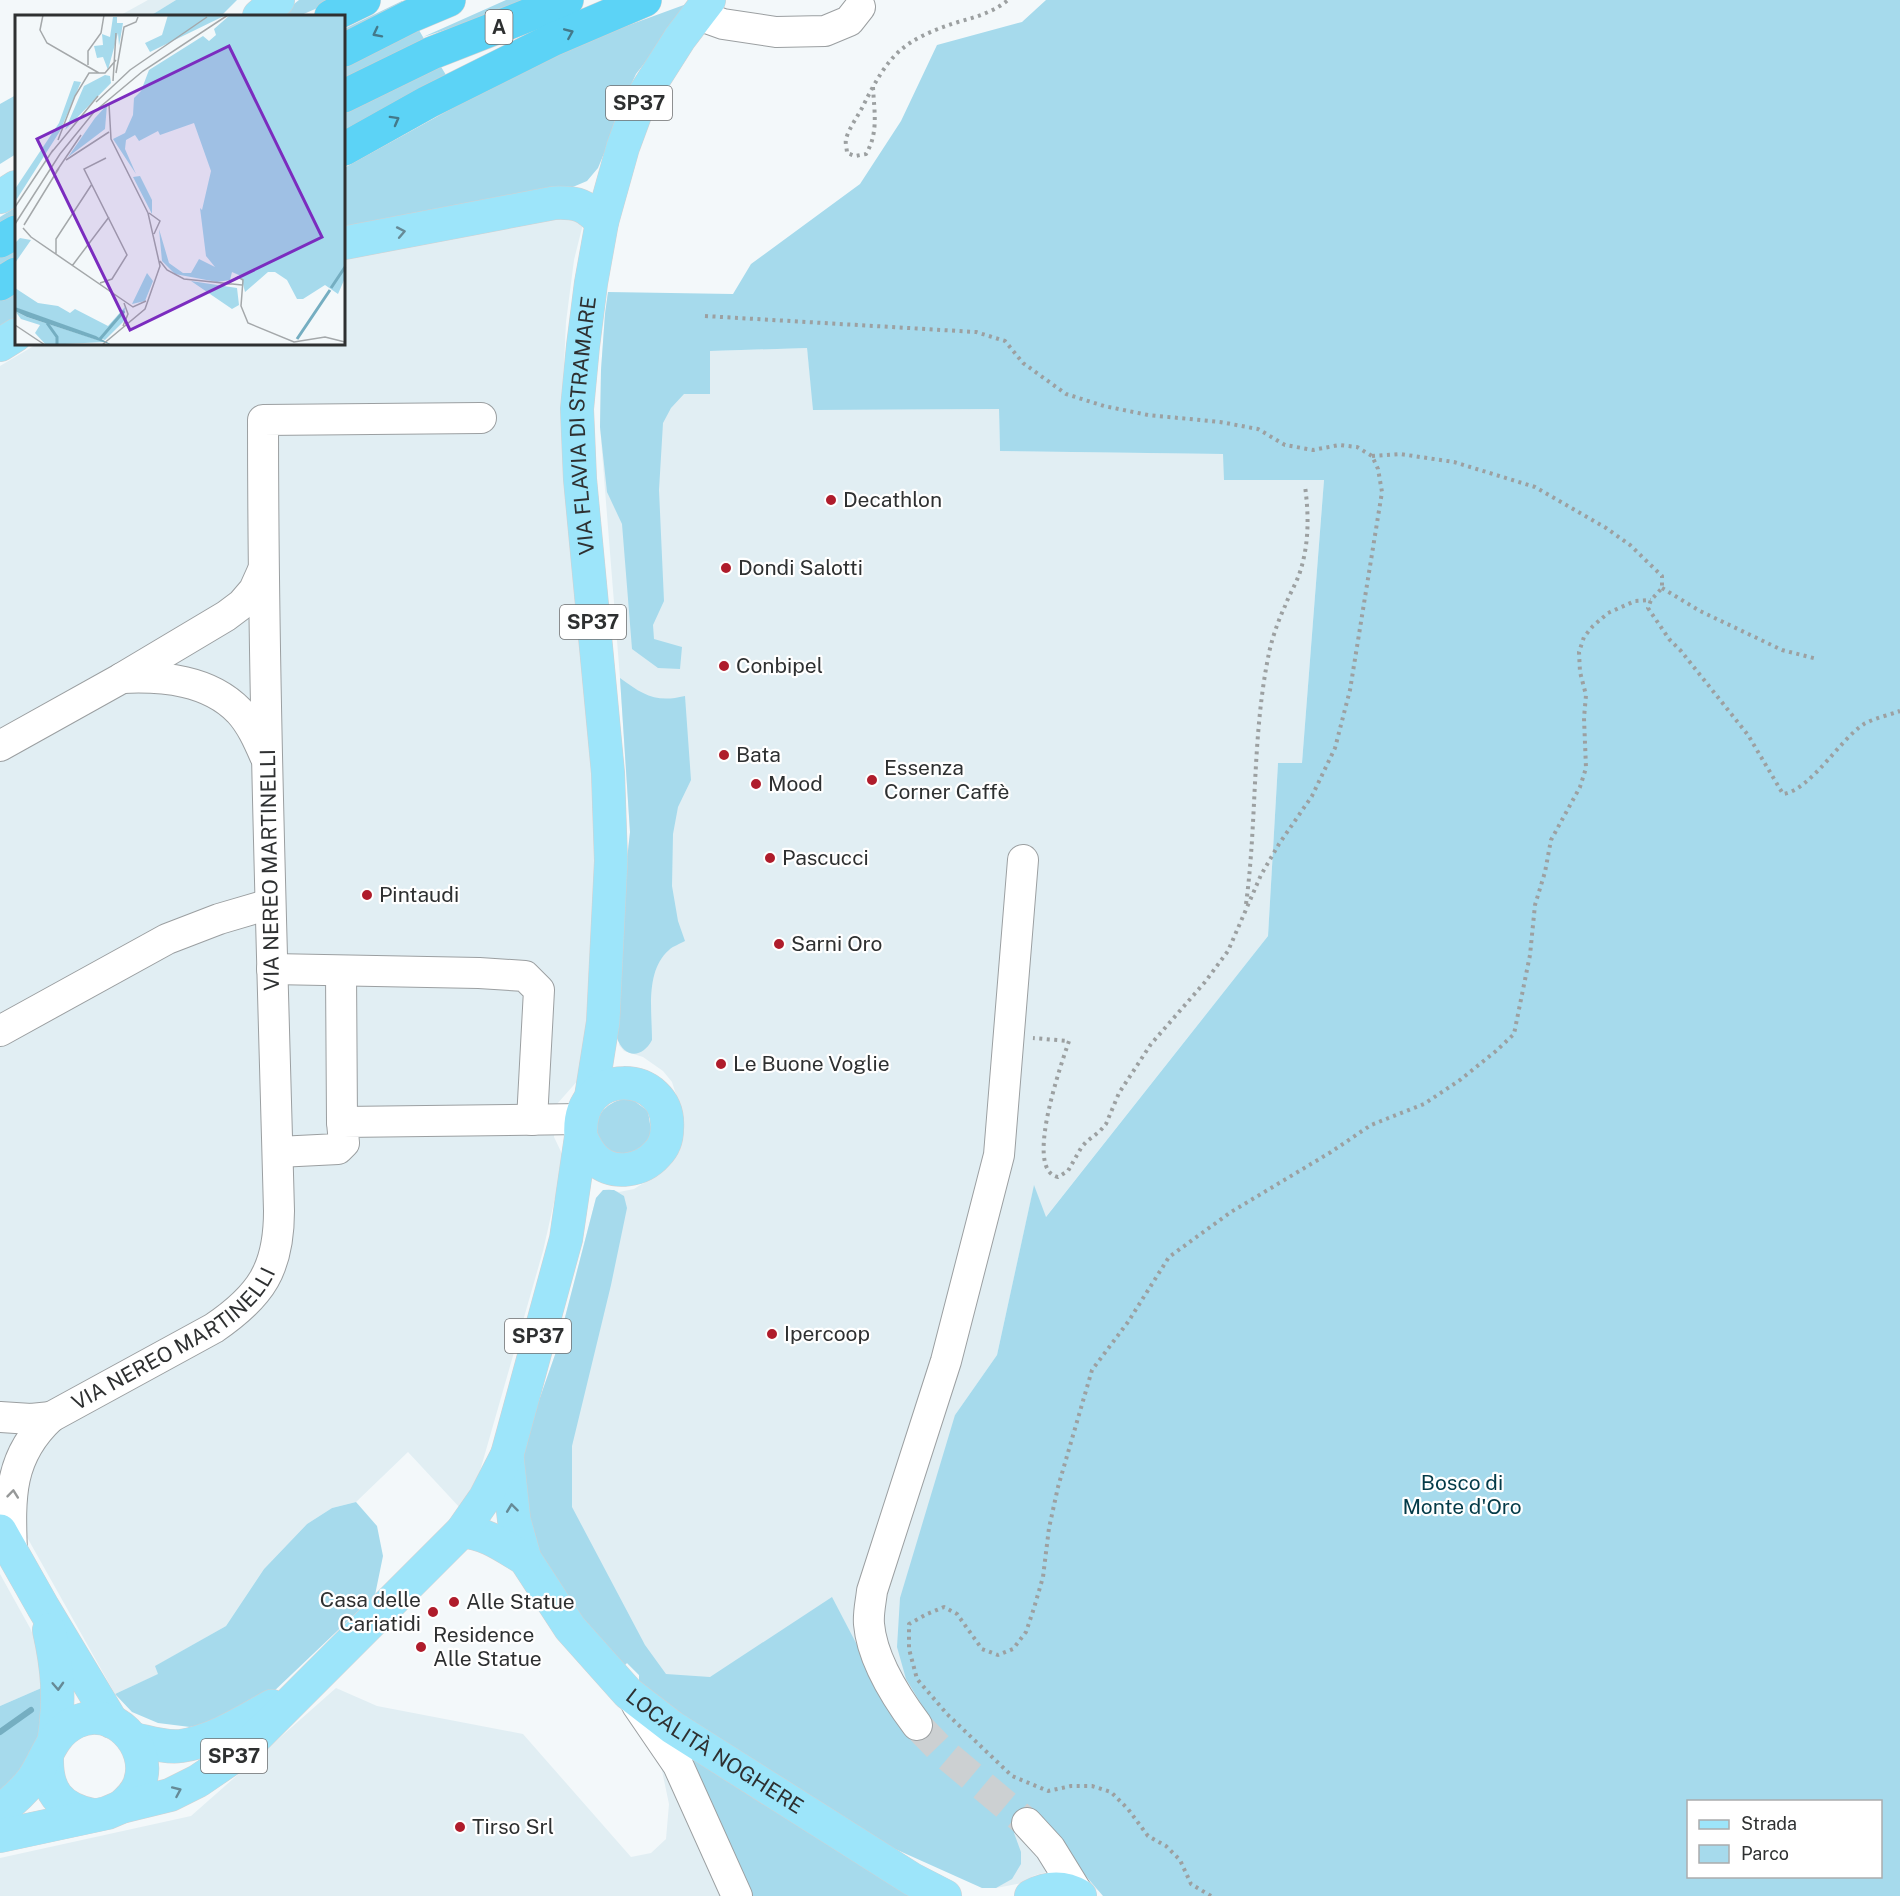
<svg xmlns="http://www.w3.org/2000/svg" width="1900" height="1896" viewBox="0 0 1900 1896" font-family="'Public Sans',sans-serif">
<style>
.built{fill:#e1eef3}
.green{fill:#a6daec;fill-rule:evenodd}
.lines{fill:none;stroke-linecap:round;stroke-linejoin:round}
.stream{stroke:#75aec1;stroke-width:6}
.minor-tunnel{stroke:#ccd0d2;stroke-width:30;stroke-dasharray:30 15;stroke-linecap:butt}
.minor-casing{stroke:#9b9fa1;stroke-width:32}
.major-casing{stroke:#d1d1d2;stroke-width:34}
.highway-casing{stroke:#d1d1d2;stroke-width:34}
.path{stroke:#9ca0a1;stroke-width:4;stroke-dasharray:3 4.5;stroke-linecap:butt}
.minor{stroke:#fff;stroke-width:30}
.major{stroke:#9de5fa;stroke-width:33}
.highway{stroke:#5cd3f6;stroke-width:33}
.oneway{stroke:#43798a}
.oneway2{stroke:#668a96}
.oneway3{stroke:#969898}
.poi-dot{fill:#af1c2b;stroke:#fff;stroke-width:2}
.labels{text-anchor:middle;stroke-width:4.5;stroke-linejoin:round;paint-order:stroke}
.shield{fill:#fff;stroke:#6d6e6f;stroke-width:1.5}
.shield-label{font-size:20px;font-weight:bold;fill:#2e3031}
.street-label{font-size:21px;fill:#2e3031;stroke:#fff}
.poi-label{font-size:21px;fill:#2e3031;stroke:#fff;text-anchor:start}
.park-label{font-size:21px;fill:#043b49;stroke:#fff}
.inset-river{fill:none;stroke:#75aec1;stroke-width:3}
.inset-road{fill:none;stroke:#a4a8aa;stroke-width:1.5}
.view{fill:#7b2cbf;fill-opacity:0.15;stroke:#7b2cbf;stroke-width:3}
.inset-edge{fill:none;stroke:#2e3031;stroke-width:3}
</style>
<rect width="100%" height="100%" fill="#f3f8fa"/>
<!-- built -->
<g class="built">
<polygon points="148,0 176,0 150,16 119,16"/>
<polygon points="549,217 584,220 574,260 566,322 563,388 599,858 590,992 580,1078 557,1104 554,1137 564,1158 543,1251 480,1471 461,1509 408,1452 356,1502 332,1508 307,1524 264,1569 226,1626 156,1666 159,1674 115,1694 0,1489 0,366 37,344 344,344 344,254"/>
<polygon points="608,292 709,351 807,348 814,410 999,409 1000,451 1224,454 1225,480 1324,480 1302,763 1278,763 1268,936 1045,1218 1034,1186 997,1355 955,1415 1071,1861 1099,1891 1076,1877 1050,1871 1033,1876 1022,1883 996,1888 982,1888 639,1689 639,1675 627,1663 621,1669 529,1429 556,1352 596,1198 603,1190 609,1189 619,1192 634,1189 664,1170 680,1107 672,1082 663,1071 643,1057 624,1051 619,1045 623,897 630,832 620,678 600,427 601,370 605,314"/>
<polygon points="0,1574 30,1628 42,1655 46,1686 0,1706"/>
<polygon points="336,1688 377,1706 523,1734 631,1857 651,1853 666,1839 669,1804 660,1761 749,1896 0,1896 0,1858 191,1816"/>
</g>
<!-- green -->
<g class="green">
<polygon points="176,0 237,0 221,16 150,16"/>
<polygon points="299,0 336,0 299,16 279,16"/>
<polygon points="506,0 539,0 423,37 446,75 344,135 344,29 402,1 423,37"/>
<path d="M1046 0H1900V1896H1103L1037 1819 1014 1833 1021 1852V1864L1012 1879 996 1888H982L884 1844 639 1689V1675L627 1663 621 1669 576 1619 524 1526 521 1463 529 1429 556 1352 596 1198 603 1190H614L624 1196 627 1208 611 1285 572 1446V1507L645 1645 666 1674 710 1677 832 1597 891 1710 929 1717 906 1679 897 1647 900 1598 955 1415 997 1355 1034 1185 1046 1217 1268 936 1278 763H1302L1324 480H1224L1223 454 1000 451 999 409 813 410 807 348 710 351V394H684L671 408 663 423 659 490 664 601 653 625 654 639 682 647 680 669 658 668 632 649 622 524 607 492 600 427 601 370 605 314 608 292 733 294 751 264 860 184 901 121 937 45 1022 22ZM1688 1802H1880V1876H1688Z"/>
<polygon points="692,2 636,74 616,117 605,151 598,168 587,181 561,192 344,232 344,168 550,54"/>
<polygon points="16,95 16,154 0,164 0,104"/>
<polygon points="16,207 16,320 0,329 0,217"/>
<path d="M620 678C643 695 656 703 685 696L691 780 678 807 673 834 672 886 678 921 685 941C680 944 673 946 669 950 645 971 652 1011 652 1040 642 1059 624 1058 617 1038L623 897 630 832Z"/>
<path d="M624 1099 633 1100 648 1111 652 1137 640 1153 612 1154C608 1150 600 1144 598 1139 590 1119 606 1102 624 1099Z"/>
<polygon points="356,1502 377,1526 383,1556 375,1595 271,1694 229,1719 190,1727 158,1723 132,1712 115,1694 158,1674 155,1666 226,1626 264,1569 307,1524 332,1508"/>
<polygon points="46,1686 39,1751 0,1792 0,1706"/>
<polygon points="675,1741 917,1896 749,1896"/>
</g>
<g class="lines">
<!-- stream -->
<polyline class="stream" points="0,1732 31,1710"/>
<!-- minor-tunnel -->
<polyline class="minor-tunnel" points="917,1725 944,1753 1027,1823"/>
<!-- minor casing -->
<g class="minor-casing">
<g id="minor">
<polyline points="698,15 723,24 776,32 825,31 849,21 860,7"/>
<path d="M122 678C163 676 209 680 239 711 251 724 258 740 265 756"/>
<polyline points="0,746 122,678 226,616 242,604 254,590 263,570"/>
<polyline points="272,969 479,973 525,976 539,990 532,1120"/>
<polyline points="341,971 342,1122"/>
<polyline points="0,1031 167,939 219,919 270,904"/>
<polyline points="278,1152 338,1149 344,1143 342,1122 581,1119"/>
<polyline points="0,1417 31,1419 51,1417"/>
<path id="s1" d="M12 1553C10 1498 8 1457 51 1417L214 1328C261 1296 279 1269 279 1211 272 948 263 684 263 420L481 418"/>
<polyline points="637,1705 678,1765 737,1896"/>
<path d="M917 1725C896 1697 872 1660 869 1624 868 1613 871 1601 872 1591L946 1361 999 1155 1023 860"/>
<polyline points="1027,1823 1050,1848 1079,1895"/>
</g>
</g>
<!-- major casing -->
<g class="major-casing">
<g id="major">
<polyline points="259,16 278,0"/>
<polyline points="0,197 16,187"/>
<path d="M344 243 554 203C578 202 585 205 602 222"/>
<polyline points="0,345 16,335"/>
<path id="s2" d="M591 1097 603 1022 611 861 608 773 580 479 577 409 583 346 591 283 602 222 623 147 640 101 680 38 709 0"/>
<path id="s3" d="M507 1455 514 1520 525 1559 570 1628 628 1693 672 1727 912 1879 945 1896"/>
<polyline points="0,1531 43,1607 112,1722"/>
<path d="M462 1531C488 1534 503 1546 525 1559"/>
<path d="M49 1630C58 1670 60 1699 54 1740"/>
<path d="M134 1739C148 1742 165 1748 181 1746 214 1741 243 1722 272 1706"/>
<path d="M47 1757C46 1791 59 1808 92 1815"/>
<path d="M0 1811C13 1801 23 1792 33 1779 48 1757 51 1734 76 1722 113 1704 152 1746 140 1782 137 1793 129 1800 121 1807"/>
<path d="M0 1836 107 1813 121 1807 170 1795 198 1781 242 1751 462 1531 485 1498 507 1455 566 1239 581 1137C575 1063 672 1070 667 1129 667 1139 664 1147 657 1154 642 1171 614 1176 596 1160 589 1154 585 1146 581 1137"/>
<path d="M1031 1896C1048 1887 1063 1886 1080 1896"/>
</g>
</g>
<!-- highway casing -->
<g class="highway-casing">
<g id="highway">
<polyline points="331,16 364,0"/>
<polyline points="344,50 411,16 449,0"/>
<polyline points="344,96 432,53 567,0"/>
<polyline points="344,149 428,102 554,39 645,0"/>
<polyline points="0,241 16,232"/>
<polyline points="0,284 16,274"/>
</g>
</g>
<!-- path -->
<g class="path">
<path d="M873 87C874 111 879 132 866 154L855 156 847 153C847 149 845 143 846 139 849 128 858 116 863 106 889 54 902 40 958 22 976 17 994 12 1008 0"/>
<path d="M705 316 976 332 1005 341 1023 363 1066 394 1104 406 1148 415 1220 422 1258 429 1285 445 1313 450 1339 445 1357 447 1372 456 1378 469 1382 492 1350 690 1335 748 1312 796 1279 844 1261 875 1228 951 1205 982 1151 1044 1119 1093 1106 1124 1100 1131 1086 1142 1081 1148 1068 1171 1058 1177C1023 1171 1062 1062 1069 1041L1033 1038"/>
<path d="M1372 456 1400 454 1454 462 1535 487 1606 528 1630 545 1662 576V588L1651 600 1648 608 1669 639 1681 651 1748 735 1783 794C1811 790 1840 739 1864 724 1875 718 1889 715 1900 711"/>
<polyline points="1662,588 1700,611 1782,650 1817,659"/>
<path d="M1246 904C1257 822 1252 739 1268 658 1271 641 1278 621 1285 606 1289 595 1296 584 1300 572 1309 544 1309 516 1305 486"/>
<polyline points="1211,1896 1191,1884 1180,1860 1166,1846 1148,1836 1128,1809 1111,1792 1092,1786 1071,1786 1048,1791 1012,1776 947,1714 917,1679 909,1649 909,1624 927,1614 944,1607 957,1614 982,1649 998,1655 1013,1649 1026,1632 1034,1608 1043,1577 1049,1528 1058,1487 1092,1370 1128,1322 1169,1257 1231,1212 1331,1152 1371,1125 1424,1104 1460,1080 1496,1051 1514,1034 1530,955 1535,905 1545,872 1551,840 1580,787 1586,768 1584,718 1586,695 1580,672 1579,652 1584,637 1593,626 1608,613 1635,601 1651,600"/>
</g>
<!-- minor -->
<use href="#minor" class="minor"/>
<!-- major -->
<use href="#major" class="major"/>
<!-- highway -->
<use href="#highway" class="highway"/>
</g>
<!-- one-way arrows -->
<defs><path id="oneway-chevron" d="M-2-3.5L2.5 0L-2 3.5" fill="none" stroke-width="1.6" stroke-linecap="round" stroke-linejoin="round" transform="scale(1.5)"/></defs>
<g class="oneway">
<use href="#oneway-chevron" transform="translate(377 33) rotate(153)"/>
<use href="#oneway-chevron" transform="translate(569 33) rotate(-23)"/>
<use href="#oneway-chevron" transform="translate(395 120) rotate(-29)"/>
</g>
<g class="oneway2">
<use href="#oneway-chevron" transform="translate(401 232) rotate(-11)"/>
<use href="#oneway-chevron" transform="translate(512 1508) rotate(-97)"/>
<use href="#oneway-chevron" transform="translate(58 1686) rotate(87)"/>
<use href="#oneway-chevron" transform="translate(177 1791) rotate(-24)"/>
</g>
<use class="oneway3" href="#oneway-chevron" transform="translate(13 1494) rotate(-84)"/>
<!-- markers -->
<g class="poi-dot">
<circle cx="831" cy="500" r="6"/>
<circle cx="726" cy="568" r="6"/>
<circle cx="724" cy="666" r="6"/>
<circle cx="724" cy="755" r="6"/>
<circle cx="872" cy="780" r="6"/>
<circle cx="756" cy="784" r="6"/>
<circle cx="770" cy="858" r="6"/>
<circle cx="367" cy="895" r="6"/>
<circle cx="779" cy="944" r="6"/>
<circle cx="721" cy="1064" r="6"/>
<circle cx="772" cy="1334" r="6"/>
<circle cx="454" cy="1602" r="6"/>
<circle cx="433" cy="1612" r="6"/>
<circle cx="421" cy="1647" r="6"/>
<circle cx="460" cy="1827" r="6"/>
</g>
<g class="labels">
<!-- shield labels -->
<g class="shield">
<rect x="485.5" y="10" width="27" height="34" rx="4.5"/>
<rect x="606" y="86" width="66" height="34" rx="4.5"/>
<rect x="560" y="605" width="66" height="34" rx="4.5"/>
<rect x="505" y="1319" width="66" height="34" rx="4.5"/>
<rect x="201" y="1739" width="66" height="34" rx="4.5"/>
</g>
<g class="shield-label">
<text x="499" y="34">A</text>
<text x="639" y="110">SP37</text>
<text x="593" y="629">SP37</text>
<text x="538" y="1343">SP37</text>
<text x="234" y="1763">SP37</text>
</g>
<!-- street labels -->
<g class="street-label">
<text dy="7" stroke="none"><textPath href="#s2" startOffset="674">VIA FLAVIA DI STRAMARE</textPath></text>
<text transform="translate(270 870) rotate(-91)" y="7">VIA NEREO MARTINELLI</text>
<text dy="7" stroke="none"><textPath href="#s1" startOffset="294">VIA NEREO MARTINELLI</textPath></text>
<text dy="7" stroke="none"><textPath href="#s3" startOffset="380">LOCALITÀ NOGHERE</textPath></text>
</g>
<!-- poi labels -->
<g class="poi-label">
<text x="843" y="507">Decathlon</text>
<text x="738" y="575">Dondi Salotti</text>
<text x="736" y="673">Conbipel</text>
<text x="736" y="762">Bata</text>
<text x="884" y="775">Essenza<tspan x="884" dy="24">Corner Caffè</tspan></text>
<text x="768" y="791">Mood</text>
<text x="782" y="865">Pascucci</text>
<text x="379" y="902">Pintaudi</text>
<text x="791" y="951">Sarni Oro</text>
<text x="733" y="1071">Le Buone Voglie</text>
<text x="784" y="1341">Ipercoop</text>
<text x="421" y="1607" text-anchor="end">Casa delle<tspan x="421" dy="24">Cariatidi</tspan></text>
<text x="466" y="1609">Alle Statue</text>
<text x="433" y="1642">Residence<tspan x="433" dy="24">Alle Statue</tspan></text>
<text x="472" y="1834">Tirso Srl</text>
</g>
<!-- park labels -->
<g class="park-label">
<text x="1462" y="1490">Bosco di<tspan x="1462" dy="24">Monte d'Oro</tspan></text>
</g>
</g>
<!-- overview -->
<g transform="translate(15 15)">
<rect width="330" height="330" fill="#f3f8fa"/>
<path d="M153 0 172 1 211 0 135 37 130 28 147 20ZM215 0H330V263L323 279 310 270 288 284H282L272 265 260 257H253L230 277 226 261 217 257 215 265 202 267 160 259 147 246 144 214 154 248 168 258H176L184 244 200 252 191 241 185 193 187 195 196 156 179 108 145 120 143 116 124 126 120 120 111 125 110 134 121 159 98 124 110 118 118 100 119 83 126 76 134 55 188 21 194 26 201 20 199 14ZM98 2H102V8H108L104 31 103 18 93 55 88 42 82 43 79 31 88 30 87 19 95 22ZM90 60 95 61 96 68 50 115 69 71ZM59 66 66 67 45 116 0 187V174L44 108ZM92 90 90 114 53 142 80 103ZM125 161 137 185V199L118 162ZM5 223 16 225 0 248V228ZM132 258 138 266 130 286 117 289ZM176 266 222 273 224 290 217 294ZM0 273 23 288 43 291 55 298 60 294 93 311 110 292 109 306 90 325 4 294 0 292ZM0 296 12 302 89 327 31 330 20 318 25 310 6 304Z" fill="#a6daec"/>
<path d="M0 292 81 321 97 330 12 302 0 296Z" fill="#75aec1"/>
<path class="inset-river" d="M316 273 330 252M32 308 42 322V330M85 324 109 296M282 324 315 275"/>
<path class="inset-road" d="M28 0 25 15 32 28 84 58M73 50V36L86 18 89 0M101 58 109 12 121 7 123 2M98 66 101 18M81 87 115 55 192 2M43 125 60 81 74 58H90L101 45M36 138 83 81M51 145 94 117M41 157 66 120M0 192 38 135M134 198 145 206 139 219M0 209 45 139 79 97 128 56 213 0M9 210 44 153M8 213 16 222 118 292 131 286M41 239V224L77 169M145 246 152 255 169 264 227 270M57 251 94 202M85 268 97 264 112 240 69 154 91 143M212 269 223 262 228 265 226 291 233 308 279 327 310 322 330 327M0 310 30 330M108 311 113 299 109 288M87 330 130 294 145 251 133 198 96 124 94 89"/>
<path class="view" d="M214 31 307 222 115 315 22 124Z"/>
<rect width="330" height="330" class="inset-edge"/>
</g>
<!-- legend -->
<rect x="1687" y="1800" width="195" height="78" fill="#ffffff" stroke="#abacad" stroke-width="1.5"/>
<rect x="1699" y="1820" width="30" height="9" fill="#9de5fa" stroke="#abacad" stroke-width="1.5"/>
<text x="1741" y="1830" font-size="18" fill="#2e3031">Strada</text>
<rect x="1699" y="1845" width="30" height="18" fill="#a6daec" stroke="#abacad" stroke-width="1.5"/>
<text x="1741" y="1860" font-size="18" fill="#2e3031">Parco</text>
</svg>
